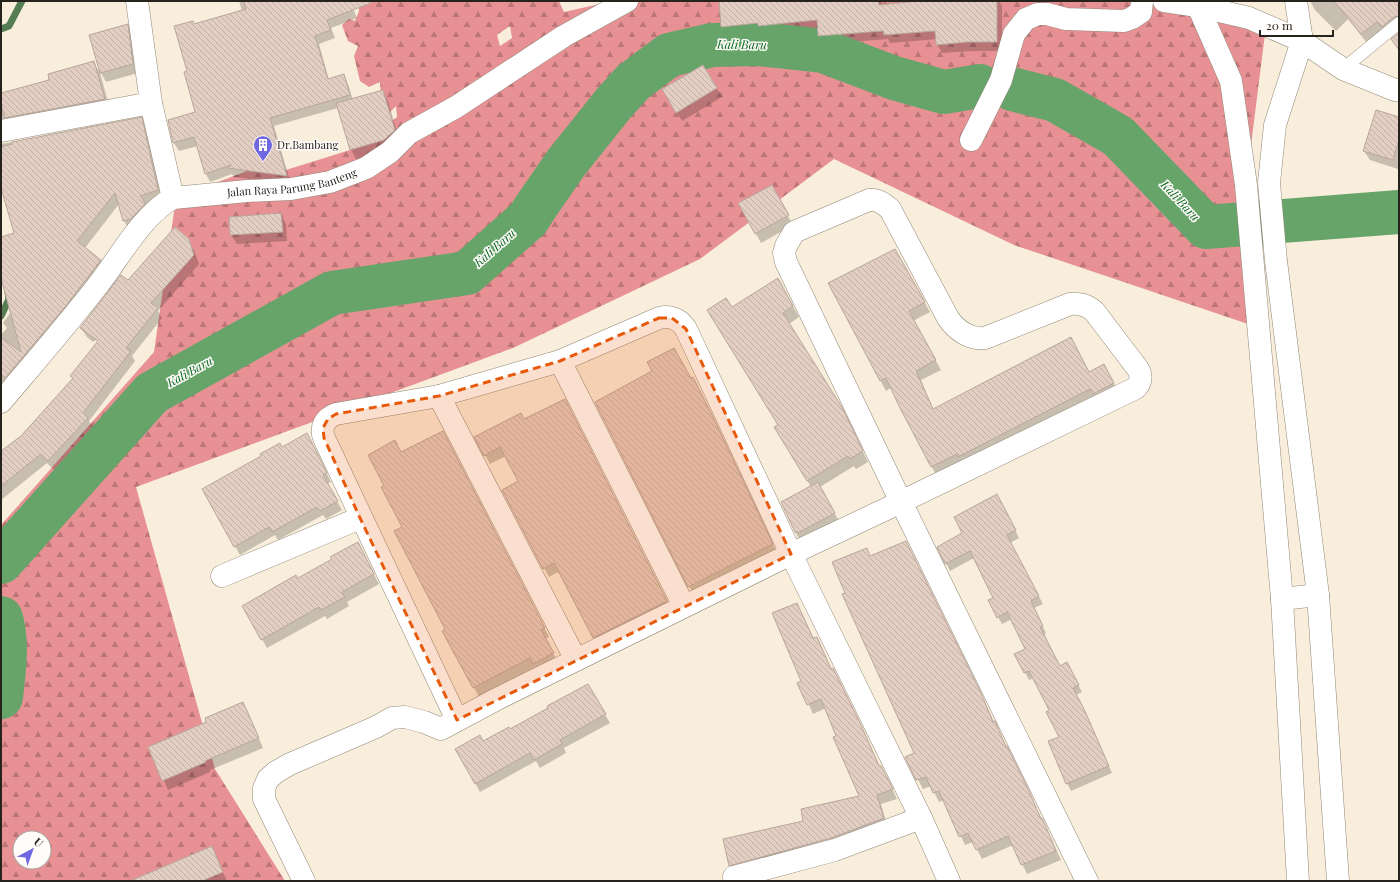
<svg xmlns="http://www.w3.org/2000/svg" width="1400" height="882" viewBox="0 0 1400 882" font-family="'Playfair Display',serif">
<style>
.forest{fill:url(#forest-firs);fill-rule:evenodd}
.shadow{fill:#0003}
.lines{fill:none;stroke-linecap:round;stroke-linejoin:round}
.stream{stroke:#547d53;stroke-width:7}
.river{stroke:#67a46a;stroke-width:44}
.building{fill:url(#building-back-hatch);stroke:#b9a69c}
.service-casing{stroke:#918777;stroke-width:13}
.minor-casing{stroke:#918777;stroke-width:23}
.tertiary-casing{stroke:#918777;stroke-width:23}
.secondary-casing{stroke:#918777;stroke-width:23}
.service{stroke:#fff;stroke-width:12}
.minor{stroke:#fff;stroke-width:22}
.tertiary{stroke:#fff;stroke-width:22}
.secondary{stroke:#fff;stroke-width:22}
.marked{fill:#e8590c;fill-opacity:0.2;stroke:#e8590c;stroke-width:3;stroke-dasharray:8 5;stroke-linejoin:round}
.labels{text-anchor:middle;stroke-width:3;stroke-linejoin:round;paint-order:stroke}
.poi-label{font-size:11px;fill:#26221c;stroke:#fffcf9;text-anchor:start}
.street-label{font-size:11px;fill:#26221c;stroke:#fffcf9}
.water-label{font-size:12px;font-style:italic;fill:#05661c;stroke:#fffcf9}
</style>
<defs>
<pattern id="forest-firs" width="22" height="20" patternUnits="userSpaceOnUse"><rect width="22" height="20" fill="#e89194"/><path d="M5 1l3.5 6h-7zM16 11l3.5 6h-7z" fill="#bc7678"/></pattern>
<pattern id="building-back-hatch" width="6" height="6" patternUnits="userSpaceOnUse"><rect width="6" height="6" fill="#e2cec3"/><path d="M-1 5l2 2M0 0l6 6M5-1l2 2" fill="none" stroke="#c2b1a7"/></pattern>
</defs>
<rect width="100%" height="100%" fill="#f9eedc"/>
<!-- forest -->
<path class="forest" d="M358 1H559L564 12 613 1H1164L1266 26 1246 185 1254 326 1014 245 834 159 700 259 513 348 136 487 215 769 285 881H1V525L154 352 176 198 247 171 286 170 350 150 397 117 396 106 390 112 381 95 380 82 369 87 360 81 354 56 358 46 348 41 342 25 349 19 355 21 359 11ZM510 26 512 38 500 46 497 35ZM20 838H44V862H20Z"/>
<!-- shadow -->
<g class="shadow">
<polygon points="239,1 350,1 357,18 331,28 335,38 319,44 329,80 344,75 348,84 353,100 383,91 388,101 399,139 389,149 356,159 351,150 338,108 274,126 291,184 234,177 232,174 210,182 206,174 198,146 179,151 174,143 169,121 196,113 189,72 194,25 242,11"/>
<polygon points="720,1 882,1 882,5 929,1 999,1 1002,6 1002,51 973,51 942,53 937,44 937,39 890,43 888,39 824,44 819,35 819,29 764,34 763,32 727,35 722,26"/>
<polygon points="1310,1 1399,1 1399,27 1367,43 1348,19 1336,31 1315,10"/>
<polygon points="127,25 132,34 138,73 106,82 101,73"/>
<polygon points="94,63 100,73 110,109 1,130 1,94 51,81"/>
<polygon points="703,66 722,97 682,121 669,99"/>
<polygon points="1399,118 1399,165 1398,169 1370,160 1364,151"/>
<polygon points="141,119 147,129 163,200 130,231 124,221 119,204 85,248 100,260 106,270 1,399 1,335 7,328 3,323 11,312 1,274 1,238 15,234 1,184 1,144"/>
<polygon points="771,186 793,225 761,243 739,203"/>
<polygon points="281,214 286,224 287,241 237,244 231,235 230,218"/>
<polygon points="188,240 194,250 199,264 158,311 162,318 132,356 135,361 89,421 93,427 54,470 47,463 1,500 1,453 21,437 116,332 112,327 93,342 87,337 81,328 128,282"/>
<polygon points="895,250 930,312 913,321 941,370 921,380 933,409 1089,373 1109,375 1119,392 937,477 892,387 886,391 829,284"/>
<polygon points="784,290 799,317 789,324 848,421 868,462 856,469 854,466 820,487 840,523 801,541 795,532 811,487 781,438 779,425 732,308"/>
<polygon points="691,379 697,387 717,425 777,553 694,595 689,586"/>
<polygon points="570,410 672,610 599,646 560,571 549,577 544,568 520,482 506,456 490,464 485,455 524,421"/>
<polygon points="448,441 549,637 545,639 558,662 539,672 536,667 479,697 443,631 446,629 385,486 401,454"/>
<polygon points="312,443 331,482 327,484 342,510 326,519 323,515 278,540 275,535 240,555 203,489 263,457 282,448"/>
<polygon points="1001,503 1019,538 1010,543 1043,604 1034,608 1046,633 1043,635 1060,667 1071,671 1082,692 1076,695 1088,718 1112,773 1071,791 1067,783 1060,737 1051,710 1034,678 1029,680 1016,655 1027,649 1012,619 1002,624 998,617 995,598 974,558 950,571 938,547 963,534"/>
<polygon points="358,543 379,584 347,602 349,606 327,619 325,616 267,648 244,607 298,580 333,560"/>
<polygon points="866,549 871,557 911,552 1042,820 1047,829 1061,860 1027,874 1013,845 982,859 973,842 965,845 944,800 939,802 931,786 923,789 906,757 915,754 847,593"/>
<polygon points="797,604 814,639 817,638 831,669 838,678 866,736 880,767 886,776 897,799 881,804 888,828 735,875 730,865 805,822 860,796 826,708 813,714 799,683 803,682"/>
<polygon points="588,685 610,723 564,748 566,753 540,768 536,761 480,792 457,749 483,743 509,730"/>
<polygon points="243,703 248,712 263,748 210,770 210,772 168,790 149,747 208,723"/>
<polygon points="212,848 227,881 164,881"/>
</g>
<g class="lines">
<!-- stream -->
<g class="stream">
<polyline points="1,29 9,26 22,1"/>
<polyline points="1,316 9,299 8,292"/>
</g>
<!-- river -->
<g class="river">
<polyline points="1012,89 1055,100 1118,136 1206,227 1399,212"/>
<polyline points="1,562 152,393 332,293 467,273 528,219 537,205 566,163 614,103 633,82 669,55 712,45 757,44 797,48 823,51 894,78 944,92 980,86"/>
<path d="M1 618C8 643 4 671 1 697"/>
</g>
</g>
<!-- building -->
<g class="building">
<polygon points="244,1 371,1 371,3 327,20 331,30 315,36 328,79 344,74 350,95 270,118 287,176 228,168 231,165 205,174 194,137 173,143 168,120 195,112 184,72 187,71 174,26 193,21 194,24 246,9"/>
<polygon points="719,1 878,1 879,5 918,1 997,1 997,42 968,42 936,45 935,31 884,35 883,31 818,36 817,20 758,26 758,23 721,27"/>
<polygon points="1334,1 1399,1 1399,16 1394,17 1382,27 1377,22 1361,34"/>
<polygon points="128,24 133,64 100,73 89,35"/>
<polygon points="1399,33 1399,50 1391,39"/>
<polygon points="94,61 105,99 5,118 1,104 1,93 49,80 48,74"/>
<polygon points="703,65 717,88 676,113 662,89"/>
<polygon points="383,90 395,130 384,140 350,150 336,103"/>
<polygon points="1376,110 1399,117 1399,140 1393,160 1363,151"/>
<polygon points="142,117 158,190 140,196 143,199 145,204 131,219 123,221 115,193 77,241 101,260 65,307 5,378 1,375 1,337 21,352 1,278 1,237 14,233 1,188 1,147 12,144 12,142"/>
<polygon points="772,185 789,215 755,234 738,203"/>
<polygon points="281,213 283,232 230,235 229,217"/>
<polygon points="175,227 189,239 194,255 151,303 158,308 126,348 131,351 83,413 88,418 48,461 41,454 1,486 1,451 21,436 73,378 70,376 98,341 80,328 121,275 128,280"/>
<polygon points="895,249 925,302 909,311 936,360 916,371 933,409 1071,337 1089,372 1104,364 1114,383 1093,394 1090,389 958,457 957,454 931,467 900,408 886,378 880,381 828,283"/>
<polygon points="778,278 793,306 783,313 843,409 863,451 850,459 848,456 807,481 774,427 778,425 707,310 726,298 732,307"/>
<polygon points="674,348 691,378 693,377 712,415 773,544 688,587 595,402 652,371 647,362"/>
<polygon points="565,399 667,601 593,638 554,563 543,569 502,490 518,481 500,447 484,456 474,437 521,413 524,419"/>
<polygon points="443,431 545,628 541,630 554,653 533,664 530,658 473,688 442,631 445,629 394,531 402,527 381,487 384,486 368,455 395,440 401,452"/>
<polygon points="307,433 327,473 323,475 338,501 320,511 317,507 272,532 269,527 234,547 202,489 261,456 260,454 280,443 282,447"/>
<polygon points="818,482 835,513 798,533 797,531 795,532 781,502"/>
<polygon points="997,494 1016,530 1007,535 1039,596 1031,601 1043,626 1040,627 1060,666 1067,662 1079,685 1073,688 1084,709 1109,766 1066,784 1048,741 1059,737 1046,712 1049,710 1029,671 1024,673 1014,654 1025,649 1007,612 997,618 988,600 993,598 970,551 945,564 937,547 962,533 954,517"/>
<polygon points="906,541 981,693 993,722 995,721 1006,747 1007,746 1028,789 1041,819 1042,818 1043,820 1056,851 1021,865 1008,836 976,850 968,833 959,837 939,791 933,793 926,777 916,780 905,757 914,753 842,594 845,593 832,562 867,548 870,556"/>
<polygon points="358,542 374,574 342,592 345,597 321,610 319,607 261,640 242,606 296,575 298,578 332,559 330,557"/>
<polygon points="797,603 813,638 817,637 831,669 833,668 861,725 879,766 881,766 893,789 877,795 884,818 831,838 729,866 723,839 803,821 801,809 859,796 833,737 836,736 821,699 807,705 797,683 801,681 772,613"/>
<polygon points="588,684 606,714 560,740 562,744 534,760 530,753 475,784 455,749 480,735 483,741 509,727 510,729 548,708 547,706"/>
<polygon points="243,702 259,738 205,761 206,762 162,781 148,747 206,722 205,718"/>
<polygon points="212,846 223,872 202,881 130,881"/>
</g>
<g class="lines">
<!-- service casing -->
<g class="service-casing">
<polyline id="service" points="1343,69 1399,23"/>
</g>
<!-- minor casing -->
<g class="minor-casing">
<g id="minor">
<polyline points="137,1 151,103 173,198"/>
<polyline points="1296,1 1302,41 1275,125 1269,183 1276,261 1318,595 1338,881"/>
<polyline points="1198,6 1231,81 1246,185 1282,599 1298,881"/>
<polyline points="1,131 151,103"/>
<polyline points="971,140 1001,80 1014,34 1026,19 1038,14 1047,14 1066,19 1124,21 1132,18 1141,12 1142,1"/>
<polyline points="560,361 684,606"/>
<polyline points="439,396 576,660"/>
<polyline points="222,576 360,518"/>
<polyline points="1282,599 1318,595"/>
<path d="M457 720 324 438C320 427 325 418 336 414L439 396 560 361 659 318C670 315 680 319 686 329L791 554 921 818 949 881"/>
<polyline points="734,877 835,850 921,818"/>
<path d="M304 881 264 799V788L268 779 276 772 290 764 376 727 392 718 405 717 424 722 441 729 497 699 791 554 901 502 1136 388C1141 382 1142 376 1138 369L1094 311C1086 305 1080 303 1070 304L985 338C970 340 956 330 948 318L890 209C884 204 878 199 869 200L794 232 786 246 784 253 786 262 901 502 1087 881"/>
</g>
</g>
<!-- tertiary casing -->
<g class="tertiary-casing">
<g id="tertiary">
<polyline points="1164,1 1198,6"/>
<path id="s1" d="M1 402C34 363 67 325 98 285 120 257 142 215 173 198L247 191 291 189 330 182 366 168 390 152 409 133 456 107 564 36 627 1"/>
</g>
</g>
<!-- secondary casing -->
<g class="secondary-casing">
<polyline id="secondary" points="1197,1 1198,6 1249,18 1302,41 1343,69 1395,90 1399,90"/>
</g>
<!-- service -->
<use href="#service" class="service"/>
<!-- minor -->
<use href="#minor" class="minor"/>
<!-- tertiary -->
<use href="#tertiary" class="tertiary"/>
<!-- secondary -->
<use href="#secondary" class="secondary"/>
</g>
<!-- marked area -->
<path class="marked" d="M659 318H672L686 329 791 554 457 720 360 518 324 438 323 428 328 419 336 414 439 396 560 361Z"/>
<!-- icons -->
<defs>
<g id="building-pin" transform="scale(1)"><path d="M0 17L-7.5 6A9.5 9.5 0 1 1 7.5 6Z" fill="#6f67e1" stroke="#fffcf9"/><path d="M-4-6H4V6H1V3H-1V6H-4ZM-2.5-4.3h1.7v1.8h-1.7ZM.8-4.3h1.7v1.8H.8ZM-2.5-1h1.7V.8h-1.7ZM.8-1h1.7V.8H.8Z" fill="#fff"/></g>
</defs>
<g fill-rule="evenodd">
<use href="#building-pin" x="263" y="145"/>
</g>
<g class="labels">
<!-- poi labels -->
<g class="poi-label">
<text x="277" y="149">Dr.Bambang</text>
</g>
<!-- street labels -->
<g class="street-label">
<text dy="4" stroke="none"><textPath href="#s1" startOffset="388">Jalan Raya Parung Banteng</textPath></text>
</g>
<!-- water labels -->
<g class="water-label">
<text transform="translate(742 45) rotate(1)" y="4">Kali Baru</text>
<text transform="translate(1180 201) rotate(47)" y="4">Kali Baru</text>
<text transform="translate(495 248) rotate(-41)" y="4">Kali Baru</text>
<text transform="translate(190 372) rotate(-29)" y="4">Kali Baru</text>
</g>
</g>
<!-- border -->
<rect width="1400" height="882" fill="none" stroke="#26221c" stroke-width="4"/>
<!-- north arrow -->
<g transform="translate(32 850) rotate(41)"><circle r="19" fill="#fffcf9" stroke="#a8a5a1"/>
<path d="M0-3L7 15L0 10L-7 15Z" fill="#6f67e1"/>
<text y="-6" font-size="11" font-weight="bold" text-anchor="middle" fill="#26221c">U</text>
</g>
<!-- scale -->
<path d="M1260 30v6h73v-6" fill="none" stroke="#26221c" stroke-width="2"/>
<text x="1266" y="30" font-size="12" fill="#26221c" stroke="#fffcf9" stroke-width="3" paint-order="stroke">20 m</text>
</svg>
